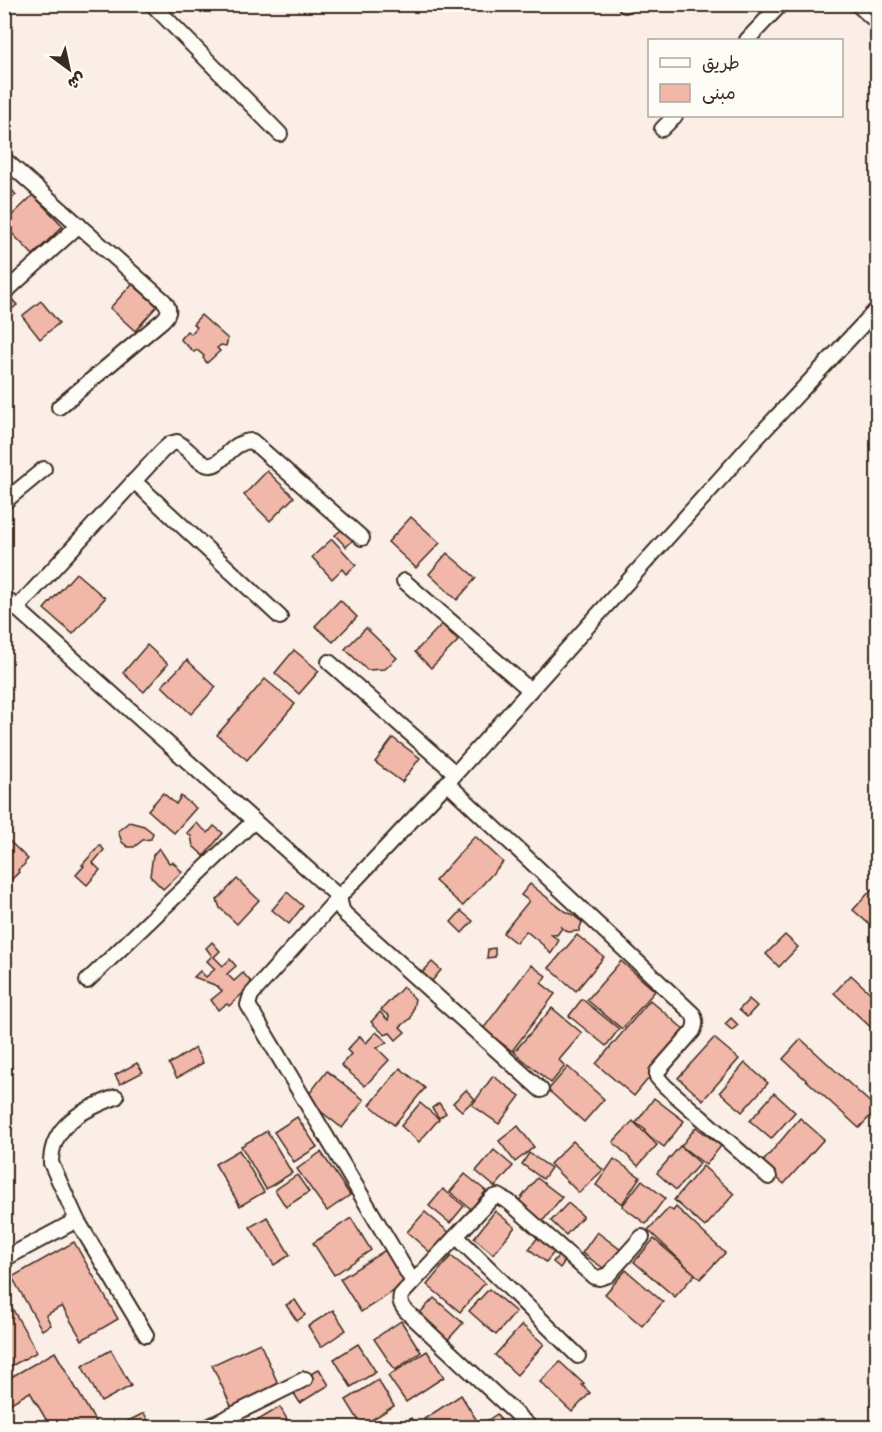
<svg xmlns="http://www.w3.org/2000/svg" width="882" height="1432" viewBox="0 0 882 1432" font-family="'Gochi Hand','Playpen Sans Arabic',sans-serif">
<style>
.building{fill:#f1b7a9;stroke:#3b2a1e;stroke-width:1.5}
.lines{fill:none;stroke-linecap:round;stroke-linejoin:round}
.street-casing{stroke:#3b2a1e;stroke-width:18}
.street{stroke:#fdfcf7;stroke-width:14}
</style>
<rect width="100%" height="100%" fill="#fbeee7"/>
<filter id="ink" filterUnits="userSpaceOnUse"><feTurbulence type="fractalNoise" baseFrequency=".0167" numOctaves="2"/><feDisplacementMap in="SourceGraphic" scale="12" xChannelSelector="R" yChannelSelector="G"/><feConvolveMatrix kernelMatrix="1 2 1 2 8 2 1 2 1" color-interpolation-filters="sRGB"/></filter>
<g filter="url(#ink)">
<!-- building -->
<g class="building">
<polygon points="4,180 16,195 4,204"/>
<polygon points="33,195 63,226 33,255 4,225 4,223"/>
<polygon points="132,284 157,306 135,331 110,308"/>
<polygon points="12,299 17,305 6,314 4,312 4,305"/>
<polygon points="41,301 59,323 40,339 22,316"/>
<polygon points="201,315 228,339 226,346 221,345 217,348 220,351 207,363 203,358 204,356 197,350 194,352 180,339 187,331 191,334 197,327 193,324"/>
<polygon points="267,471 294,497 270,521 244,495"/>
<polygon points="411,517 440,543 416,568 388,542"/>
<polygon points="344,528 354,539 346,547 335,535"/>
<polygon points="332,539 356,565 346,574 342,569 332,579 312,557"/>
<polygon points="447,553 476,578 457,600 429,574"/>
<polygon points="76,573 105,598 73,634 44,609"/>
<polygon points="340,600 357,617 333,642 315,626"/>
<polygon points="442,624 458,641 431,668 415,652"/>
<polygon points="366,628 397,658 385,669 367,670 345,649"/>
<polygon points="147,645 168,664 144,692 123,673"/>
<polygon points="294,650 319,671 299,694 275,673"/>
<polygon points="187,660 216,687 191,714 162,686"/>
<polygon points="265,679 295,704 247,760 217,735"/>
<polygon points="393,738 420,758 402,782 375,762"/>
<polygon points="163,793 176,804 181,796 196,808 174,833 148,810"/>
<polygon points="129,822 144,826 153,833 151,839 143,840 134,847 128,847 122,842 118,831"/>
<polygon points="196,823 208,833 214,826 223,833 204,856 193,846 191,836 187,833"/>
<polygon points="4,836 28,859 25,862 25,864 18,870 19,872 5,886"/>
<polygon points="475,836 503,862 463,906 435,881"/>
<polygon points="100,845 104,850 93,863 100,870 87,885 76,875 84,866 82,865"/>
<polygon points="159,848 169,863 173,862 182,872 163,889 150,876 153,855"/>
<polygon points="237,879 259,900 237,924 220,908 217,900"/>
<polygon points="530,884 563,910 573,915 582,922 579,931 568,932 560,926 562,928 557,935 550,934 559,940 551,954 543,945 526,931 516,943 503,933 529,901 521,895"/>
<polygon points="872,889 878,893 878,932 853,910"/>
<polygon points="287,892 303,906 289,924 272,910"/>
<polygon points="461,911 473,921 462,933 451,922"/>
<polygon points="577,935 604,957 576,991 549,968"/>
<polygon points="785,935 798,947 779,967 766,954"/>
<polygon points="212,942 220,951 214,957 223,966 230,959 236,966 227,974 234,981 243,973 253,984 229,1006 227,1004 218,1010 211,1000 222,991 217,986 194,977 200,971 206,977 215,969 207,961 212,956 206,948"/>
<polygon points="495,948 495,957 487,958 488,949"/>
<polygon points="621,961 655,991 622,1029 587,1000"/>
<polygon points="432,962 441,970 432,981 422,973"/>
<polygon points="531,965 546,976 541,983 555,994 512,1051 483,1029"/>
<polygon points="851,975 878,1000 878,1034 834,993"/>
<polygon points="403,987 415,999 411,1018 400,1027 405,1032 396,1040 390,1033 385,1035 371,1022 380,1012 388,1020 389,1016 381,1010"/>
<polygon points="582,999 619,1029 606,1046 569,1016"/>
<polygon points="749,999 757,1006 747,1017 739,1010"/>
<polygon points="650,1000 687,1032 634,1096 596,1064"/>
<polygon points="552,1008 582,1033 559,1060 565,1066 551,1083 514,1052"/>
<polygon points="731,1018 738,1025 732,1030 725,1024"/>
<polygon points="376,1032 387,1042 377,1048 389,1060 365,1086 341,1065 351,1054 347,1050 360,1036 366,1043"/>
<polygon points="714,1038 739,1059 703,1100 678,1078"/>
<polygon points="801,1039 877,1109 859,1128 783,1059"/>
<polygon points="195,1048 203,1063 177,1078 169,1064"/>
<polygon points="137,1063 143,1072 120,1084 115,1075"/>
<polygon points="745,1063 768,1083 742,1112 720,1092"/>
<polygon points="568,1067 604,1099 584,1122 548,1090"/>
<polygon points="400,1068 425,1088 394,1125 370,1105"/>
<polygon points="327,1071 364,1100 342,1128 305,1099"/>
<polygon points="493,1076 520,1096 499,1124 472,1105"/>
<polygon points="466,1090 475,1099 462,1111 453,1103"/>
<polygon points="774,1093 795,1112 771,1139 750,1121"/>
<polygon points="654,1098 684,1121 664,1147 644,1132 646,1130 636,1123"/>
<polygon points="420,1103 439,1119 419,1142 401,1126"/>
<polygon points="439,1103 446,1113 439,1118 432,1108"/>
<polygon points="297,1117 317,1147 294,1162 274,1132"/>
<polygon points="800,1118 824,1139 784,1184 761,1164"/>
<polygon points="633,1121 657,1145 638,1166 613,1142"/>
<polygon points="518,1126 534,1147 515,1162 499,1141"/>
<polygon points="696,1127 721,1146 706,1165 681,1146"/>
<polygon points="267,1131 292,1173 266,1189 241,1146"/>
<polygon points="573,1141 603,1170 579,1193 550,1164"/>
<polygon points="680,1146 700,1163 676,1190 657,1173"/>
<polygon points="239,1150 264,1192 240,1206 215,1164"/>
<polygon points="494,1150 513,1166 495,1187 476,1171"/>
<polygon points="321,1152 350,1195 327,1211 297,1169"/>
<polygon points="529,1153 551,1168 543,1179 522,1164"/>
<polygon points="614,1159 640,1177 622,1204 596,1185"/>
<polygon points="703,1166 734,1194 705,1227 674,1200"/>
<polygon points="465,1174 486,1191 471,1209 450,1192"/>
<polygon points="297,1175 309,1192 286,1207 275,1190"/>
<polygon points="537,1178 562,1197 542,1222 517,1203"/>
<polygon points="642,1180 665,1198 646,1224 622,1206"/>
<polygon points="443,1189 464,1206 450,1223 429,1206"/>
<polygon points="568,1203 583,1216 566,1235 551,1221"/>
<polygon points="676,1207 725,1253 700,1279 648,1230 669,1208 673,1211"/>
<polygon points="495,1211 515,1227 493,1254 474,1238"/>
<polygon points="425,1212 451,1234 433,1255 407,1232"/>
<polygon points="267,1217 290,1255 274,1265 250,1227"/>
<polygon points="351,1218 371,1250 334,1275 313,1243"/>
<polygon points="597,1232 621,1250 606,1270 582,1253"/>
<polygon points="538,1237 555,1251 546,1262 529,1249"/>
<polygon points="654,1239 695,1274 675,1297 634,1262"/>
<polygon points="74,1242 118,1319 82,1340 62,1306 46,1315 51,1325 42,1330 12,1277"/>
<polygon points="387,1249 408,1282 361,1312 340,1279"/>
<polygon points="451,1256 485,1283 460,1312 427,1285"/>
<polygon points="558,1256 565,1261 560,1268 553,1262"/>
<polygon points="626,1270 663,1302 642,1326 605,1294"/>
<polygon points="489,1289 516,1312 496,1335 469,1311"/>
<polygon points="4,1294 37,1352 4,1370"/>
<polygon points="434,1298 463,1323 445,1343 416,1317"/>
<polygon points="295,1300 305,1315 297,1321 286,1305"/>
<polygon points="333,1310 346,1330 321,1347 308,1326"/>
<polygon points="401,1321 421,1352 395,1370 374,1339"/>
<polygon points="522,1325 544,1344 517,1375 495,1355"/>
<polygon points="260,1343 279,1386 232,1408 212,1365"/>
<polygon points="358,1344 376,1372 351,1387 334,1359"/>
<polygon points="111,1350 131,1386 101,1402 82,1366"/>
<polygon points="427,1351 444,1377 406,1402 388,1376"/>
<polygon points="55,1352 98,1426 95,1428 51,1428 30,1392 4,1407 4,1381"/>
<polygon points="560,1362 584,1384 582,1385 590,1393 572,1412 540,1382"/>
<polygon points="319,1369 329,1385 300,1403 290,1387"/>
<polygon points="378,1380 394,1406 362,1426 346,1400"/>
<polygon points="461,1395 479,1424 473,1428 430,1428 424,1419"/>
<polygon points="280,1407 292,1428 245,1428"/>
<polygon points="144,1413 152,1428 116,1428 116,1427"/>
<polygon points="497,1414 506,1428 478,1428 478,1427"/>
<polygon points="411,1418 418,1428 397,1428"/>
</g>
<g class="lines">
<!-- street casing -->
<g class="street-casing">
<g id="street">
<polyline points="152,4 280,134"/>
<polyline points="857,4 878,23"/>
<polyline points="625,5 626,4"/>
<polyline points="747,40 781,4"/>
<polyline points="662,129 675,116"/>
<path d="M4 159 164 301C170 308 170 313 163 320L59 407"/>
<polyline points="4,293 79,225"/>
<polyline points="134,481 280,617"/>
<polyline points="4,502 44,469"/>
<polyline points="404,581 530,690"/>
<polyline points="4,597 339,897 342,910 346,915 541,1090"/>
<path d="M17 608 162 451 170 444 177 442C187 447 198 463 208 465 222 468 230 441 252 441L362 538"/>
<polyline points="329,662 455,773"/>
<path d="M447 783 693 1014C696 1021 696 1024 693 1031L657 1072V1077L665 1086 769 1177"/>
<polyline points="87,981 254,821"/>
<path d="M116 1097C85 1109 51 1124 51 1163L77 1220 146 1335"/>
<polyline points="456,1236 578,1356"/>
<polyline points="4,1259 77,1220"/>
<polyline points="413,1282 248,1005 251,995 339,897 447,783 754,441 878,308"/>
<polyline points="206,1428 305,1379"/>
<path d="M531 1428 406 1311C402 1306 399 1302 401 1295L492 1198 498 1196 509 1202 594 1277 599 1278 608 1275 642 1237"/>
</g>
</g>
<!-- street -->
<use href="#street" class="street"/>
</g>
</g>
<!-- margin -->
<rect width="882" height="1432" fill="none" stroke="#fdfcf7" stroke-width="24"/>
<rect x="12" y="12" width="858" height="1408" fill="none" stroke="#3b2a1e" stroke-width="2" filter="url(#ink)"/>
<!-- legend -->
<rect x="648" y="39" width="195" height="78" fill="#fdfcf7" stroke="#afa8a0" stroke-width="1.5"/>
<rect x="660" y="58" width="30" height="9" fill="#fdfcf7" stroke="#afa8a0" stroke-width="1.5"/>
<text x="702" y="69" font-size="18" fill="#3b2a1e">طريق</text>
<rect x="660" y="84" width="30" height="18" fill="#f1b7a9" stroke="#afa8a0" stroke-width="1.5"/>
<text x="702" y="99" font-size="18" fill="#3b2a1e">مبنى</text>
<!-- north arrow -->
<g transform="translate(69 69) rotate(147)" stroke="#fdfcf7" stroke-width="4.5" paint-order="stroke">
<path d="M0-4.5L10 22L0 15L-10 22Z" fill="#3b2a1e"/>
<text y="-9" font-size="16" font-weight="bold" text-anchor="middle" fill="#3b2a1e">ش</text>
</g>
</svg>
